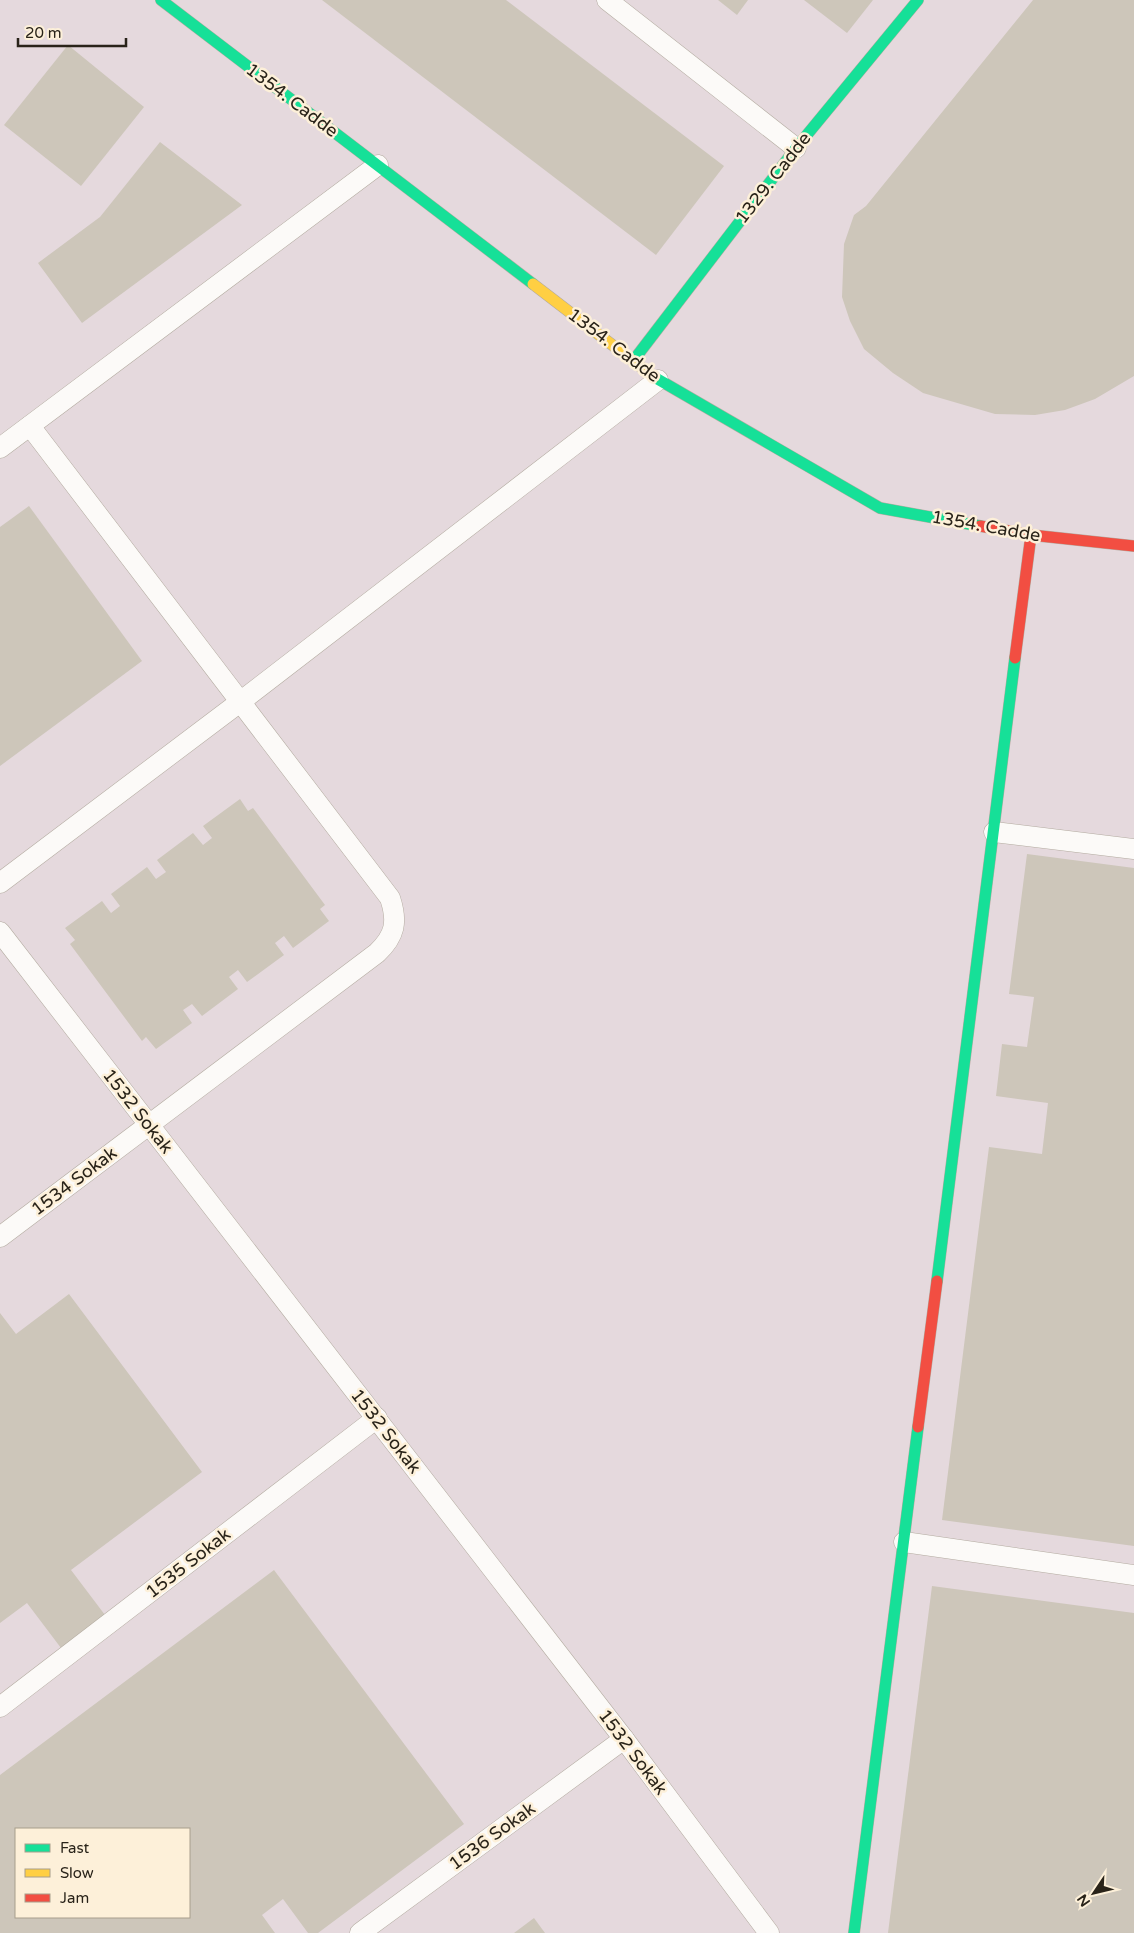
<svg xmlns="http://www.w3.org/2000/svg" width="1134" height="1933" viewBox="0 0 1134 1933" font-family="'Varela Round',sans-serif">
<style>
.industrial{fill:#e5d9dd;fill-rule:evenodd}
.building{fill:#cdc6ba;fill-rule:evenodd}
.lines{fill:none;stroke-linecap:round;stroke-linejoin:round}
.lane-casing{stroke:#b3aba0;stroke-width:21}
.fast-casing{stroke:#b3aba0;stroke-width:12}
.slow-casing{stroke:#b3aba0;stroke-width:12}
.jam-casing{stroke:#b3aba0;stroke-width:12}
.lane{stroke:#fcfaf8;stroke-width:20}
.fast{stroke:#16e098;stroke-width:11}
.slow{stroke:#ffcf43;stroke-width:11}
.jam{stroke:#f24e42;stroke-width:11}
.labels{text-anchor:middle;stroke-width:5;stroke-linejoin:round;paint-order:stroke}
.street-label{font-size:18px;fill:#292319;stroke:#fdf0d9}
</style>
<rect width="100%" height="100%" fill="#e8dfd0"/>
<!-- industrial -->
<path class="industrial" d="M0 0H1134V1933H0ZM16 1829H189V1917H16Z"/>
<!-- building -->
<g class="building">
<polygon points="322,0 506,0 724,166 656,255"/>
<polygon points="718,0 748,0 737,15"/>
<polygon points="804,0 873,0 847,33"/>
<polygon points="1033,0 1134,0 1134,376 1095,399 1065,410 1035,415 995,414 923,393 893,373 864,349 850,321 842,297 844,244 854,215 866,206"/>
<polygon points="68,45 144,107 81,186 4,125"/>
<polygon points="160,142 242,205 82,323 38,263 100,217"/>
<polygon points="29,506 142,661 0,766 0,527"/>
<polygon points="240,799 248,811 253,808 325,905 320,909 329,921 293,948 284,936 275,943 284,955 247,982 238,970 229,977 238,989 202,1016 192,1004 183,1010 192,1023 156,1049 146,1037 142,1041 70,944 75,940 65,928 102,901 111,913 120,906 111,894 147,867 156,879 166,872 157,860 193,833 203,845 212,838 203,826"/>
<polygon points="1027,854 1134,868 1134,1546 942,1520 989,1147 1042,1154 1048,1103 996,1096 1002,1044 1027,1047 1034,997 1009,994"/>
<polygon points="69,1294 202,1472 71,1570 105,1615 61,1648 27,1603 0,1623 0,1313 16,1334"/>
<path d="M274 1570 464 1824 318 1933H308L283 1899 262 1915 275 1933H0V1775ZM16 1829H189V1917H16Z"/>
<polygon points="932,1586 1134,1613 1134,1933 888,1933"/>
<polygon points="534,1918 545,1933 514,1933"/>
</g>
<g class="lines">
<!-- lane casing -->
<g class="lane-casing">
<g id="lane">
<polyline points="607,0 796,148"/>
<polyline points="0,448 378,165"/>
<polyline points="994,832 1134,849"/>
<polyline points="0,883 240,702 658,380"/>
<polyline points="0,932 624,1739 769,1933"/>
<path d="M0 1237 377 953C395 936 398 922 390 898L30 426"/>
<polyline points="904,1542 1134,1575"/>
<polyline points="0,1707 377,1418"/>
<polyline points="360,1933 624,1739"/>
</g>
</g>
<!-- fast casing -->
<g class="fast-casing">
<g id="fast">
<polyline points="161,0 533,284"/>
<polyline points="633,361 796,148 918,0"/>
<polyline points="654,377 880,508 980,526"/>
<polyline points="937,1281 1015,658"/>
<polyline points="854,1933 918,1427"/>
</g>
</g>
<!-- slow casing -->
<g class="slow-casing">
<polyline id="slow" points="533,284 654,377"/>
</g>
<!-- jam casing -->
<g class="jam-casing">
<g id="jam">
<polyline points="980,526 1031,535 1134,546"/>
<polyline points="1015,658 1031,535"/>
<polyline points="918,1427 937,1281"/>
</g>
</g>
<!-- lane -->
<use href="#lane" class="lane"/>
<!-- fast -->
<use href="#fast" class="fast"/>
<!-- slow -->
<use href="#slow" class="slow"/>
<!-- jam -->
<use href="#jam" class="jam"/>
</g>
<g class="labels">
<!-- street labels -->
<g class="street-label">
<text transform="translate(292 100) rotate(37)" y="6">1354. Cadde</text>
<text transform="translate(773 178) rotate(-52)" y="6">1329. Cadde</text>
<text transform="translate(614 345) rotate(37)" y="6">1354. Cadde</text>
<text transform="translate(986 526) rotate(10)" y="6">1354. Cadde</text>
<text transform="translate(138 1111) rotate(52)" y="6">1532 Sokak</text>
<text transform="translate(74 1181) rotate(-37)" y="6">1534 Sokak</text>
<text transform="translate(386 1431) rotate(52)" y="6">1532 Sokak</text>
<text transform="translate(188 1563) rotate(-38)" y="6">1535 Sokak</text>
<text transform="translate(633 1752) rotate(53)" y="6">1532 Sokak</text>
<text transform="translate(492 1836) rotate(-36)" y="6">1536 Sokak</text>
</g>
</g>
<!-- legend -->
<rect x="15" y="1828" width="175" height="90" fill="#fdf0d9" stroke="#a89e8c"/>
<rect x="25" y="1844" width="25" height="8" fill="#16e098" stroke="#a89e8c"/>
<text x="60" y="1853" font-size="15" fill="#292319">Fast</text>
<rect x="25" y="1869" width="25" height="8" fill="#ffcf43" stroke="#a89e8c"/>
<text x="60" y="1878" font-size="15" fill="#292319">Slow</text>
<rect x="25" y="1894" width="25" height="8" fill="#f24e42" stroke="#a89e8c"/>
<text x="60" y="1903" font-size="15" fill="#292319">Jam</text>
<!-- north arrow -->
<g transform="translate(1094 1893) rotate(235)" stroke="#fdf0d9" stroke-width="4" paint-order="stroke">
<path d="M0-4L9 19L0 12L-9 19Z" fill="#292319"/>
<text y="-8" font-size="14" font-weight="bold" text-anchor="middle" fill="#292319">N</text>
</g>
<!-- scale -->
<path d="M18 38v8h108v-8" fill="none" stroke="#292319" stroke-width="2.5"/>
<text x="25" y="38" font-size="15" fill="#292319" stroke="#fdf0d9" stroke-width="4" paint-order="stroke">20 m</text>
</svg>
